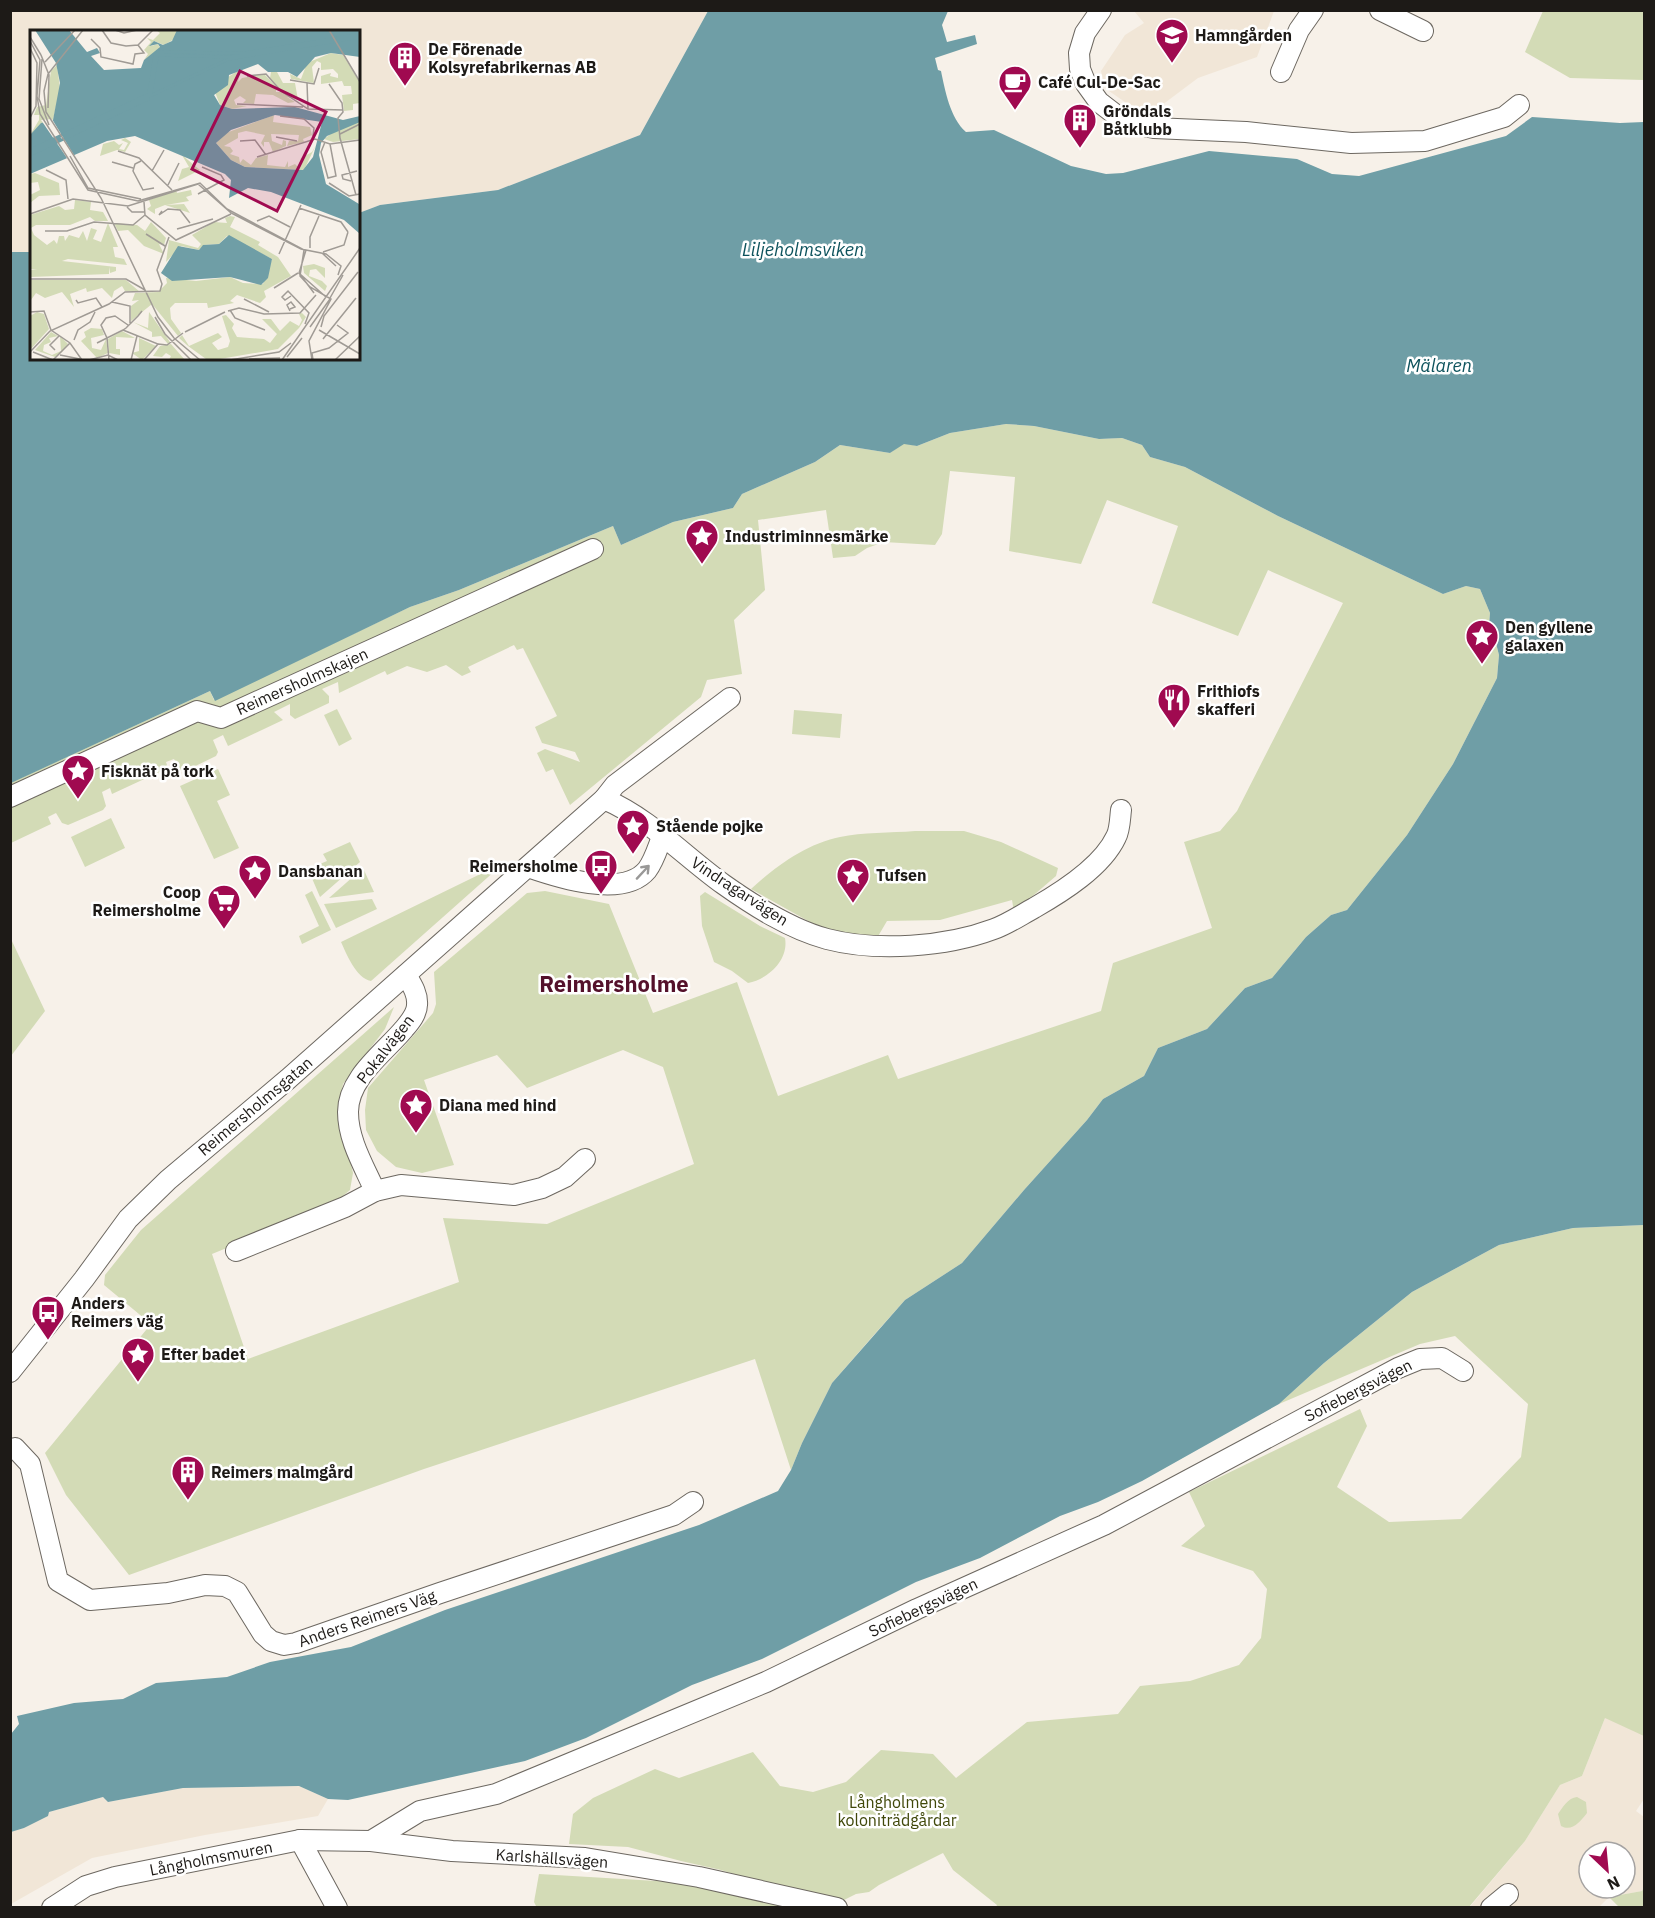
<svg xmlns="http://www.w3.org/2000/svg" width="1655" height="1918" viewBox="0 0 1655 1918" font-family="'IBM Plex Sans',sans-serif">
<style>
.built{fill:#f1e6d7;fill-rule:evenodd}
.green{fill:#d3dbb6}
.water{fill:#6f9ea6}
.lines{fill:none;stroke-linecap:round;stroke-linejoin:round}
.minor-casing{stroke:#6d6861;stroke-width:22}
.minor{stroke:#fff;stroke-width:20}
.oneway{stroke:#999897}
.labels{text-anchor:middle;stroke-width:5;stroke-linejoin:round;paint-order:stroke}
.poi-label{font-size:16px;font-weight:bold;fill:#1d1a17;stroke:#fff;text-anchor:start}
.street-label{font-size:16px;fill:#1d1a17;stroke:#fff}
.park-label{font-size:16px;fill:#40480a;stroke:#fff}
.water-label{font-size:18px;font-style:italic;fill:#0e535d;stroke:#fff}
.district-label{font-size:22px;font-weight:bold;fill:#54112b;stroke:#fff}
.inset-river{fill:none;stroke:#6f9ea6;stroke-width:3}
.inset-road{fill:none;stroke:#a09b95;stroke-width:1.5}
.view{fill:#a00a50;fill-opacity:0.15;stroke:#a00a50;stroke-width:3}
.inset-edge{fill:none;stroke:#1d1a17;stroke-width:3}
</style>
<rect width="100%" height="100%" fill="#f7f1e9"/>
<!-- built -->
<g class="built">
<polygon points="11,11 708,11 640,135 498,190 380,205 359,213 358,32 32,32 31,252 11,252"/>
<polygon points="1134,11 1274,11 1257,57 1198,78 1150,114 1125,102 1106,89 1101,71 1125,35 1144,23"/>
<path d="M1644 1603V1799L1636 1811 1644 1817V1887L1642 1891 1609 1897 1599 1907 1469 1908 1525 1841 1560 1785 1582 1776 1605 1718ZM1589 1852H1625V1888H1589Z"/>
<polygon points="299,1786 328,1799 318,1816 205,1835 92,1858 11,1904 11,1832 24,1828 49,1812 103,1797 108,1802 183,1788"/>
</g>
<!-- green -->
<g class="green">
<polygon points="1543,11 1644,11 1644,80 1570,78 1525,52"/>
<polygon points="1006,424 1034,426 1099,439 1122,438 1142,445 1150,457 1185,467 1278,516 1443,594 1466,586 1480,589 1490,613 1489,625 1496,643 1499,655 1497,678 1453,764 1407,835 1347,910 1331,915 1306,937 1272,978 1245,988 1207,1029 1158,1048 1144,1076 1103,1099 1087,1120 1024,1190 962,1263 905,1300 872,1337 832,1383 802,1443 791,1470 755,1359 424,1469 129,1575 66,1495 45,1453 151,1324 104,1285 105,1275 141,1230 394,1007 385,1029 343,1084 338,1110 353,1173 350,1190 332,1205 212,1254 248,1359 459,1282 443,1218 547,1224 694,1164 663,1067 623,1050 527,1088 497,1055 424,1080 454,1165 422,1173 396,1167 377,1151 366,1130 365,1110 368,1088 433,1013 436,1004 434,972 527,893 545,891 609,904 653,1013 737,982 778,1096 888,1055 898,1079 1101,1011 1113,963 1212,928 1184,842 1220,831 1237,811 1343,603 1268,570 1238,636 1152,603 1178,526 1107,500 1081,564 1009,551 1015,477 950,471 942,534 935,545 884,542 867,548 855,556 833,558 826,510 758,520 765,590 734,620 742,674 707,680 701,697 570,805 553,769 546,772 537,753 545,749 580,762 575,752 542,743 535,727 557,716 523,648 517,650 514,645 468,667 471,672 462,676 446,665 427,672 407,666 387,675 385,671 339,693 338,682 322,689 329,696 329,703 295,719 290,715 290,704 274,712 283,720 228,746 223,735 213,740 218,752 216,756 183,772 180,770 174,759 166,762 168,768 112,794 110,788 102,792 106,806 103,810 68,825 62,823 56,813 48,817 51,824 11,843 10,783 210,691 214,700 410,607 459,590 613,526 621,545 673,522 733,508 742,494 815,462 840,445 890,453 904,443 917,446 950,433"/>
<polygon points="337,709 352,739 339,746 324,715"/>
<polygon points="794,710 842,714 840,738 792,734"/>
<polygon points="218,769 230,795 217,801 239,848 214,859 180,786"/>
<polygon points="111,818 125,848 85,867 71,837"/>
<path d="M915 831H964L1001 842 1058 868 1056 876 1014 912 1012 900 940 920 887 921 877 938 826 931 751 889C776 866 806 844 840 837 862 832 891 833 915 831Z"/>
<polygon points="350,842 360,862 320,897 308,869 327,861 323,854"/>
<path d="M505 862 371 981C356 978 347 955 341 942Z"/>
<polygon points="363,868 374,892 329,898"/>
<polygon points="312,891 331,930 302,944 299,936 319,926 305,895"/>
<path d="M705 892 760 926 785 938C789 960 768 979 748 983L732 971 714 962 702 926 700 896Z"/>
<polygon points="372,899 377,909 336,928 324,904"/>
<polygon points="10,937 45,1011 11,1056 10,1056"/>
<polygon points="1644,1225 1644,1736 1605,1718 1582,1776 1560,1785 1525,1841 1469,1907 996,1907 997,1905 953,1870 943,1853 879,1885 869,1892 856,1894 844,1900 753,1880 721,1870 681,1861 628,1847 569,1844 573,1814 593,1798 655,1769 679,1778 753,1752 780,1786 813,1792 846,1782 881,1750 933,1754 956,1778 1027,1722 1118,1714 1140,1686 1190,1681 1239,1665 1261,1638 1267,1589 1253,1571 1181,1546 1205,1526 1189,1492 1360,1409 1367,1426 1337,1487 1389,1522 1461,1519 1521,1457 1528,1404 1455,1336 1420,1344 1279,1404 1324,1363 1412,1292 1499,1245 1573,1228"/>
<path d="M1577 1797 1586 1802 1587 1813C1580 1822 1572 1832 1561 1826L1558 1814C1563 1807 1568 1798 1577 1797Z"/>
<polygon points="539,1874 673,1882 744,1893 799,1907 537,1908 534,1902"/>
<polygon points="1644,1887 1644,1907 1619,1907 1609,1897 1642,1891"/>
</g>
<!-- water -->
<path class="water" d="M708 11H948L942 25 947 42 975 35 977 44 935 58 938 70 941 71C945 90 950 118 966 132L994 130 1071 166 1106 174 1123 173 1209 151 1297 159 1332 174 1359 176 1506 136 1532 117 1620 123 1644 122V1225L1573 1228 1499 1245 1412 1292 1324 1363 1279 1404 1142 1481 1098 1502 1060 1516 980 1558 916 1582 762 1659 692 1685 586 1738 525 1761 348 1800 328 1799 299 1786 183 1788 108 1802 103 1797 49 1812 48 1816 24 1828 11 1832V1734L19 1724 17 1716 74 1703 123 1699 156 1683 227 1677 270 1662 351 1647 445 1610 699 1525 778 1491 791 1470 802 1443 832 1383 905 1300 962 1263 1024 1190 1087 1120 1103 1099 1144 1076 1158 1048 1207 1029 1245 988 1272 978 1306 937 1331 915 1347 910 1407 835 1453 764 1497 678 1499 655 1496 643 1489 625 1490 613 1480 589 1466 586 1443 594 1278 516 1185 467 1150 457 1142 445 1122 438 1099 439 1034 426 1006 424 950 433 917 446 904 444 890 453 840 445 815 462 742 494 733 508 673 522 621 545 613 526 459 590 410 607 215 701 210 691 11 783V252H31L32 358H358L359 213 380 205 498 190 640 135Z"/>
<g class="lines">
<!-- minor casing -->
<g class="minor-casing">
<g id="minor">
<polyline points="1101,10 1085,33 1079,53 1080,69 1086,84 1099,102 1125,122 1154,128 1246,132 1351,143 1425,141 1504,117 1519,105"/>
<polyline points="1380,10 1423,31"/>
<polyline points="1281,72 1299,30 1313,10"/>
<polyline points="10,797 197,711 221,718 593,549"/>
<path d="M604 799C649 818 684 856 723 884 754 906 790 929 827 939 877 952 946 947 994 929 1008 924 1021 915 1034 908 1062 892 1102 867 1116 837 1120 830 1120 818 1121 810"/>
<path d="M528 867C557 877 623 899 647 870 654 861 658 847 662 837"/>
<path d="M375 1191C364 1166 348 1140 348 1112 348 1078 384 1053 404 1029 409 1023 417 1014 417 1005 418 994 412 985 406 975"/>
<polyline points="236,1251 345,1207 375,1191 401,1185 514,1195 542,1188 565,1177 585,1159"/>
<polyline points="10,1372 84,1279 128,1219 168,1180 288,1079 604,799 615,785 730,698"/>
<polyline points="15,1448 30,1464 58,1581 90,1600 168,1593 205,1585 225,1586 237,1592 263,1634 271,1641 284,1645 296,1643 440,1593 674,1515 693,1502"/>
<polyline points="300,1840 337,1908"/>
<polyline points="371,1841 420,1811 496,1794 766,1682 917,1609 1104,1525 1398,1368 1420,1359 1442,1358 1463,1371"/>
<polyline points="52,1908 86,1886 115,1877 300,1840 371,1841 452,1851 585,1858 699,1877 837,1908"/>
<polyline points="1491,1908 1508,1894"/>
</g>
</g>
<!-- minor -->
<use href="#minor" class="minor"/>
</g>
<!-- one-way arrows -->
<defs><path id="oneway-shaft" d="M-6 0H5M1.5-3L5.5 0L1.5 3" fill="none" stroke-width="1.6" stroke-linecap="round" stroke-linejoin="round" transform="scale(1.5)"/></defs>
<use class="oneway" href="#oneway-shaft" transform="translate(643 872) rotate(-47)"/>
<!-- icons -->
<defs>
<g id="school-pin" transform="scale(1.725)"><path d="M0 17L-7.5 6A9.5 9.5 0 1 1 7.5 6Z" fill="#a00a50" stroke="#fff"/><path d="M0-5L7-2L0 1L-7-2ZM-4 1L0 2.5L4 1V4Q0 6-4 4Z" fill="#fff"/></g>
<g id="building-pin" transform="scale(1.725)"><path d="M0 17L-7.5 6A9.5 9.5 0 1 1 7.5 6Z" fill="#a00a50" stroke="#fff"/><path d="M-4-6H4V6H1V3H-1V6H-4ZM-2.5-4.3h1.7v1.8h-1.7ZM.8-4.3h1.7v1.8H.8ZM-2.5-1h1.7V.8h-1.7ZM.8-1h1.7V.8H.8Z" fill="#fff"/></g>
<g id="cafe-pin" transform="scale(1.725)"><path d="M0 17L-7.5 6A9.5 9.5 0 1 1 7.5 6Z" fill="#a00a50" stroke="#fff"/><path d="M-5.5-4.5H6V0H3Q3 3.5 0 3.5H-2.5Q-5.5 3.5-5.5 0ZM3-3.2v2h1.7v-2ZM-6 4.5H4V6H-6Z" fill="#fff"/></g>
<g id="sight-pin" transform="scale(1.725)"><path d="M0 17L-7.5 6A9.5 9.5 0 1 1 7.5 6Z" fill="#a00a50" stroke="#fff"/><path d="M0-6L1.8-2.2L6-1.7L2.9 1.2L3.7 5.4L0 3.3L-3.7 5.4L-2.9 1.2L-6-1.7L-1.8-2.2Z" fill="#fff"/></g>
<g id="restaurant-pin" transform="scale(1.725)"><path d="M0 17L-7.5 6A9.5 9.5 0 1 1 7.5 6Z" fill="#a00a50" stroke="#fff"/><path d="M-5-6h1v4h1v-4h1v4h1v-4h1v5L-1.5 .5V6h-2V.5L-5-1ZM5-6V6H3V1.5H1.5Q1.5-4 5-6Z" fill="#fff"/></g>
<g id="bus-pin" transform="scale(1.725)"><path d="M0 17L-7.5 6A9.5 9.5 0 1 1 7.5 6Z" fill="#a00a50" stroke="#fff"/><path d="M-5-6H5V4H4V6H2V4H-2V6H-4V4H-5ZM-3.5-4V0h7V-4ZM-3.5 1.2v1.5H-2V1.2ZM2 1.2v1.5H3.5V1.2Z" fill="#fff"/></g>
<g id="supermarket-pin" transform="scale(1.725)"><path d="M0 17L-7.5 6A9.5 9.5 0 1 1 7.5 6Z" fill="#a00a50" stroke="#fff"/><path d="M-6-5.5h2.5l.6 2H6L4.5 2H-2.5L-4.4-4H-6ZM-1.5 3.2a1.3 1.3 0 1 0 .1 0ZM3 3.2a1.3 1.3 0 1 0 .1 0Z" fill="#fff"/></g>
</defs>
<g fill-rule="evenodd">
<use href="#school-pin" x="1172" y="35"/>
<use href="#building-pin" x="405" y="58"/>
<use href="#cafe-pin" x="1015" y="82"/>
<use href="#building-pin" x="1080" y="120"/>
<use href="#sight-pin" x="702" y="536"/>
<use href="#sight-pin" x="1482" y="636"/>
<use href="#restaurant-pin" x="1174" y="700"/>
<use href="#sight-pin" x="78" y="771"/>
<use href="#sight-pin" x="633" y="826"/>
<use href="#bus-pin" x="601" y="866"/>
<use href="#sight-pin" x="255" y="871"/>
<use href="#sight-pin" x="853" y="875"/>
<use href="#supermarket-pin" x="224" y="901"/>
<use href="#sight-pin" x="416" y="1105"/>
<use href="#bus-pin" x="48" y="1312"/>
<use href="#sight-pin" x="138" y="1354"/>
<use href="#building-pin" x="188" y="1472"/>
</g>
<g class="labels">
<!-- poi labels -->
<g class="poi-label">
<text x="1195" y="41">Hamngården</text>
<text x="428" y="55">De Förenade<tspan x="428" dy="18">Kolsyrefabrikernas AB</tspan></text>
<text x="1038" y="88">Café Cul-De-Sac</text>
<text x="1103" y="117">Gröndals<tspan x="1103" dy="18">Båtklubb</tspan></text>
<text x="725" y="542">Industriminnesmärke</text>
<text x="1505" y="633">Den gyllene<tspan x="1505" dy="18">galaxen</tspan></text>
<text x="1197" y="697">Frithiofs<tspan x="1197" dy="18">skafferi</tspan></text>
<text x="101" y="777">Fisknät på tork</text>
<text x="656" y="832">Stående pojke</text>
<text x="578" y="872" text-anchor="end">Reimersholme</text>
<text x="278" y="877">Dansbanan</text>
<text x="876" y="881">Tufsen</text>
<text x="201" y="898" text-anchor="end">Coop<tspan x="201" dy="18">Reimersholme</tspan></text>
<text x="439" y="1111">Diana med hind</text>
<text x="71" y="1309">Anders<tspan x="71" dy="18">Reimers väg</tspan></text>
<text x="161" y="1360">Efter badet</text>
<text x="211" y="1478">Reimers malmgård</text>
</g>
<!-- street labels -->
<g class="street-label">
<text transform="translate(302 681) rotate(-24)" y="6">Reimersholmskajen</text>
<text transform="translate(740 891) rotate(33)" y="6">Vindragarvägen</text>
<text transform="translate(385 1049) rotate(-52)" y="6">Pokalvägen</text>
<text transform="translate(255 1106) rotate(-40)" y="6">Reimersholmsgatan</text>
<text transform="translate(1358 1390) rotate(-27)" y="6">Sofiebergsvägen</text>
<text transform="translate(923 1607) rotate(-25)" y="6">Sofiebergsvägen</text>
<text transform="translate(367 1618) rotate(-19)" y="6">Anders Reimers Väg</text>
<text transform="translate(211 1858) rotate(-11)" y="6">Långholmsmuren</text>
<text transform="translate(552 1858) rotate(4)" y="6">Karlshällsvägen</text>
</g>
<!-- park labels -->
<g class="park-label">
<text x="897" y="1808">Långholmens<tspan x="897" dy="18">koloniträdgårdar</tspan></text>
</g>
<!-- water labels -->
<g class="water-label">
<text x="803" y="256">Liljeholmsviken</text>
<text x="1439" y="372">Mälaren</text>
</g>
<!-- district labels -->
<g class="district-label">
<text x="614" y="992">Reimersholme</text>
</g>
</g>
<!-- overview -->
<g transform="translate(30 30)">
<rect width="330" height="330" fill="#f7f1e9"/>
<path d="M126 0H147L146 8 134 15 124 11 121 16 128 14 130 18 114 30 118 24 114 20 121 12 117 8 123 10 130 3ZM301 23 313 25 330 53V73L323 74V80L314 81 312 65 322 64 321 56H314L312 51 291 54V46L301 43 300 46 308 48V44L303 39 291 40V33L287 31 282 37 284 53 261 49 260 44 271 49 277 33ZM27 35 30 59 23 90 12 93 0 105 9 90V85H4L7 77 16 75 21 41ZM211 39 208 52 212 48 234 44 246 56V62H252L240 48 241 42H247L253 53H265L268 70 257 67 265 72 258 73 243 65 226 64 224 74 213 73 216 70 210 66 204 70 206 75 217 76 202 79 190 75 185 62 197 55 198 47ZM244 85 243 92 280 97 282 105 273 109 274 112 257 116 259 111H268L269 105 241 104 242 111 252 115 253 110 256 111V116L243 122 239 112H234V117L231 113 235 105 216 101 208 103V108L194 116 200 117 203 121 200 124 209 127 210 133 213 129 221 135 226 128 238 125 237 135 255 137 258 131V137L265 134 268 137 271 128 282 122 286 115 274 140 215 137 201 130 186 113 196 103ZM330 92V109L303 112 294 109 310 97ZM95 108 101 112 95 122 87 120 70 126 73 114 84 111 89 115 93 113 89 119 94 120 98 113 91 110ZM152 125 170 140 148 151 152 139 159 137ZM5 143 29 153 30 165 9 166 0 173V165L10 160 8 152 0 153V144ZM146 160 147 163 161 160 162 165 156 167 159 171 136 175 154 174 160 183 135 175 125 179V184L117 179 121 176 119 170ZM45 170 61 172 60 180 73 182 78 191H65L60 187 40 195H6L1 198 4 205 17 215 24 210 27 214 29 206H34L35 211 39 205 49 208 53 201 57 211 61 198 67 200 63 209 71 212 78 193 88 217H83L85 227 94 229 97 235 38 229 32 231 86 237V241L80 243 79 237V244L0 247V240L7 239H0V185L29 176 35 180 44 179ZM200 186 205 187 200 197 230 212 228 215 248 227 261 246 234 261 236 267 230 273 207 265 200 271 204 273 178 278 177 273H145L140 278 141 289 151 303 148 306 122 274 101 291V276L109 270 102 271 105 263 128 262 137 253 136 248 166 251 200 247 213 253 233 254 242 229 197 206 189 214 174 215 169 220 151 216 136 232 139 210 168 218 171 214 162 205 184 192 197 193 195 188ZM121 192 136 208 134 215 129 214 134 224 114 216 98 200 88 201 84 193 107 195 115 201ZM284 234 295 238V248L286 239 280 240 279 246 292 251 297 256 295 261 274 243 273 236ZM0 250H96L110 262 95 261 92 256 84 261 82 268 72 258 57 262 56 258 40 264 44 277 32 262 15 268 6 263 1 270ZM7 282 14 284 19 299 0 320V286ZM119 282 140 312 138 314 131 306 122 307V302L103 292 118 298ZM272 283 276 287 269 298 248 319 184 330 176 329 158 316 149 308 152 305 159 316 188 303 192 307 182 313 188 320 198 317 200 311 192 286 196 285 204 294 202 298 207 307 234 309 240 313 247 304 232 289H241L250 301 260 291 269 296 272 290 269 284ZM61 298 72 299 74 305 61 308 62 318 71 320 76 309 78 323 67 328 51 311 56 307 54 302ZM92 301 105 308 86 307V319H90V325L79 323 78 309ZM21 302 28 306 19 308 21 312 14 315 13 321 22 325 31 321 30 306 38 314 32 322 25 327 5 320ZM109 308 126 316 112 330 102 323 109 321ZM141 314 155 330H139L141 326 136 323 132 327 123 326 130 316Z" fill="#d3dbb6"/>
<path d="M5 0H39L57 22 67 18 70 23 61 26 74 40 111 38 114 30 130 17 128 14 119 16 124 11 133 15 142 11 147 0H330V27L301 23 285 27 267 47 258 42H238L228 34 199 45 198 55 184 65 190 75 202 79 265 77 313 90 330 86V92L297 106 291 113 289 125 296 154 329 174 330 204 314 190 241 162 218 158 199 168 201 150 195 144 105 106 77 111 0 144V105L11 93 23 90 30 53 26 33ZM245 85 292 92 283 127 273 140 215 137 201 130 186 113 201 100ZM199 205 242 229 238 248 231 255 200 247 142 251 131 243 148 216 169 220 173 215 189 214Z" fill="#6f9ea6" fill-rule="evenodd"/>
<path d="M22 89 45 127 39 131 11 90Z" fill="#f7f1e9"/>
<path class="inset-river" d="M307 8 330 4M307 10 330 6M35 106 199 29 330 7M0 120 121 63 128 22 214 23 302 9M0 122 31 108M0 125 118 69 125 25 199 27 302 10"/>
<path class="inset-road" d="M53 0 18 44 14 61 16 82 71 168 128 287 144 308 170 330M72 0 81 13 96 16 108 15 123 0M85 0 94 3 107 0M299 0 330 52M0 7 11 25M61 9 70 18 71 27 103 34 105 24 114 23 108 15M0 11 10 30 7 66 10 84 58 160 108 171 170 153 197 179 274 220 270 246 280 257 301 269 279 311 282 330M0 18 7 33 6 76 0 88M11 25 19 45 18 78M12 29 9 69 19 95M15 32 45 0M217 46 236 44 251 61 278 79 313 80M260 50 284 54 289 38M277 53 278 79M299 54 312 73 313 82 308 88 310 108 326 165M207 74 273 77M250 86 274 89 284 98 283 106M310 104 330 94M246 107 267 111M210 111 225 110 236 125M295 112 291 122 298 148 306 146 300 114M88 121 109 128 142 160M40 126 58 158 111 169M227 127 285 109 300 114 330 110M111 131 105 134 103 141 113 160 124 158M82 132 103 138M16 140 36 150 38 169M122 141 134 120M321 151 313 149 312 145 327 141M299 153 319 166 330 164M138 155 149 133M168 164 194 150 191 145 172 137M114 172 115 185 146 210 201 184M97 177 102 182H114M269 178 311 192 318 202M132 181 129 185 138 179 150 180 160 193M0 184 43 169 98 176 168 154 201 183 271 219 296 224 311 236 308 245M227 191 239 186 260 197M147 199 183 189M15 201H37L64 192 103 195 115 185M116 204 135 216M280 218V207L289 186M276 220 269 243 284 263M293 222 314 215 318 202M292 223 306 236M249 224 271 175M270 244 296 267M0 249H96L115 260M244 258 268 243M261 266 255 270 252 267 258 261 279 283 275 294M300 268 313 245M214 269 239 282M46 270 48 273 66 268 72 277M82 272 100 276V293M200 280 205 288 235 300M198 281 209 278 234 284 270 283 286 265M260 281 257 275 261 272 265 277 260 279M0 282 14 281 21 300 40 313 52 330M125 287 135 304 161 330M98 295 85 286 76 288 71 295 77 308 93 300 96 298 108 286 112 281M280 297 300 269M291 297 294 286 328 242M93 300 128 314 114 330M289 300 330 324M155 302 195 282M293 309 326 268M44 310 48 300 60 292 65 282M67 313 77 308 79 330M128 314 137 315 153 303M25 320 20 315 29 306M0 322 20 301 79 274 95 262 130 261 132 254 127 240 139 207M3 322 23 330M30 325 50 329M257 327 272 308M219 329 250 328M23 330 40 313M59 330 78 325 88 330M101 330 107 306M200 330 249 322 261 313M252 330 330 218M283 330 282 323 299 318 318 303 307 295M305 330 330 306"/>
<path class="view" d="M210 41 296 82 247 181 162 139Z"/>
<rect width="330" height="330" class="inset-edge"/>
</g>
<!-- border -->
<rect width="1655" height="1918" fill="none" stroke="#1d1a17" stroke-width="24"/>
<!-- north arrow -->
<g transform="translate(1607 1870) rotate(154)"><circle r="28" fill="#ffffff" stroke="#a5a3a2" stroke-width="1.5"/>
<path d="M0-4.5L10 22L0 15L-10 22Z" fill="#a00a50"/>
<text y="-9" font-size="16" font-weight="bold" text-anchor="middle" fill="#1d1a17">N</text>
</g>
</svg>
